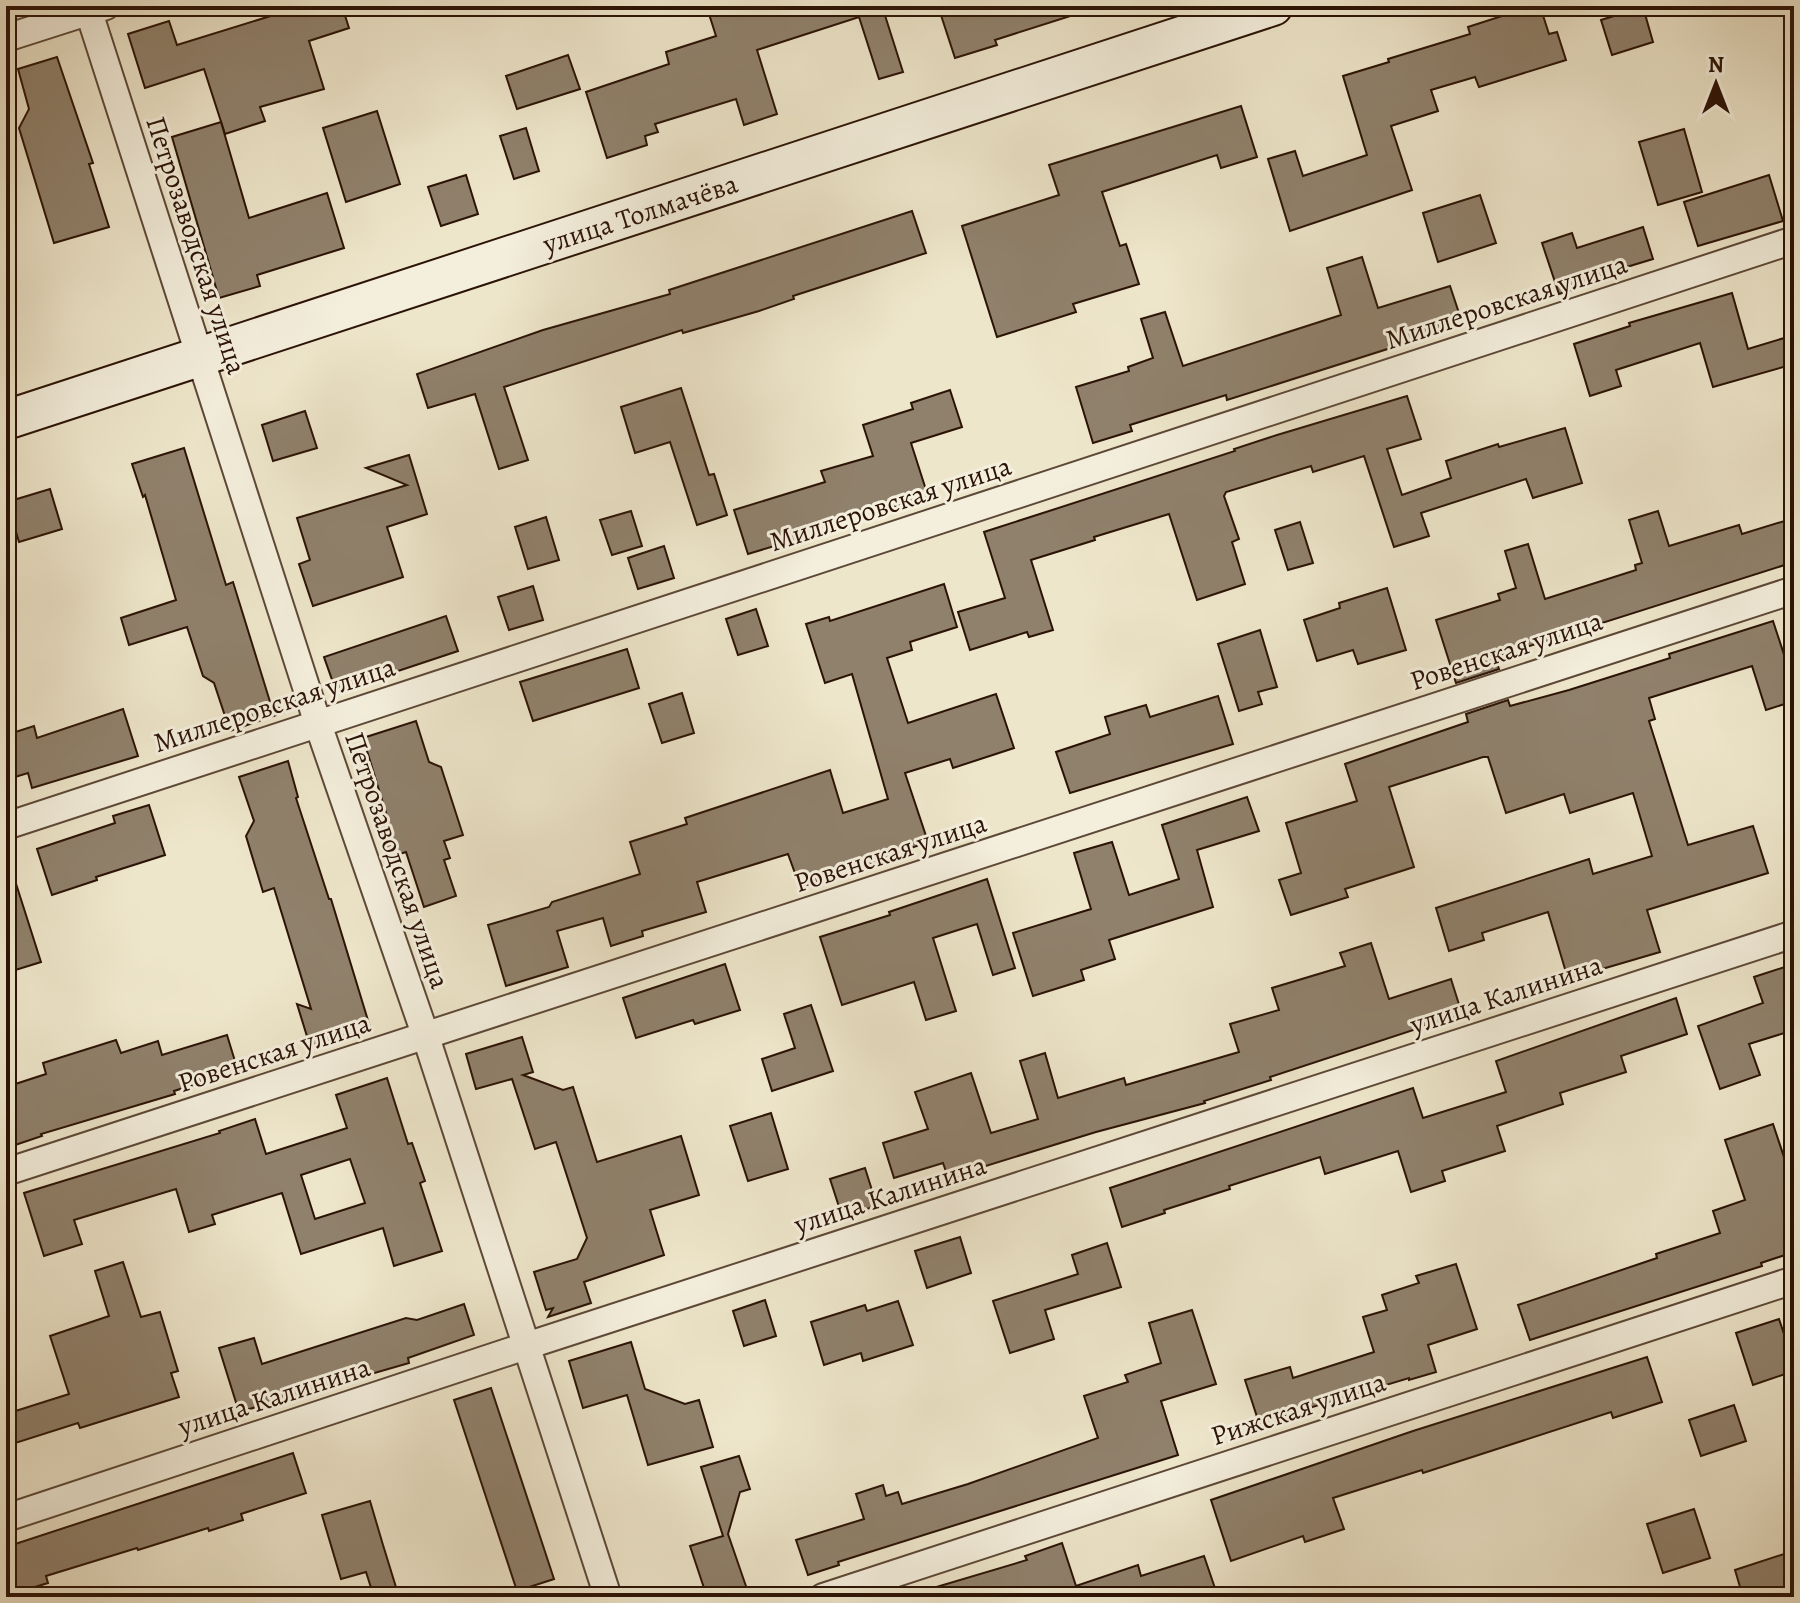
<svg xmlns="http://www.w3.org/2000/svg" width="1800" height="1603" viewBox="0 0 1800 1603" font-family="Alegreya,serif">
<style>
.building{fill:#90816c;stroke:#2b1306;stroke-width:2;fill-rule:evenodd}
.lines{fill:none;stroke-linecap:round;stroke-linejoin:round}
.street-casing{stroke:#5c4837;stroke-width:30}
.secondary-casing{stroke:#2b1306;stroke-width:42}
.street{stroke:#f4efdd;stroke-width:26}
.secondary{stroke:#f4efdd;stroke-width:38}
.labels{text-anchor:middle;stroke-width:6;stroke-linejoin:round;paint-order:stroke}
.street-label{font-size:28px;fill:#2b1306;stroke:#f4efdd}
</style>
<rect width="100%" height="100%" fill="#eee6cb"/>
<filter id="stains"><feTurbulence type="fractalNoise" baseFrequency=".0025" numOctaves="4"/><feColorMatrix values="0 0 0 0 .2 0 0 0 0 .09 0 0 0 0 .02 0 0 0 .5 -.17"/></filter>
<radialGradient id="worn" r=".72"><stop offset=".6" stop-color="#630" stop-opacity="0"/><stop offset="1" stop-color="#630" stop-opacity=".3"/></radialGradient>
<!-- building -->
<g class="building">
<polygon points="303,6 342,6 349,28 309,41 324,89 260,107 265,121 225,134 204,69 145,88 128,34 169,21 177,45"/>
<polygon points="736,6 882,6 903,72 879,79 859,17 757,50 777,114 744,125 736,99 655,124 658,132 645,136 647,145 607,158 586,92 669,64 666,52 716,36 709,14"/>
<polygon points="938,6 1085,6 1086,11 995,40 997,45 955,58"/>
<polygon points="1533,6 1540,6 1549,34 1557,32 1566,60 1479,87 1475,77 1431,90 1438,111 1391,126 1412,190 1290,231 1268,159 1295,151 1303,176 1367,155 1343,76 1389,62 1388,59 1470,34 1468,27"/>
<polygon points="1643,7 1653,42 1612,55 1601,20"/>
<polygon points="568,55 580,89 517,109 506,76"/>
<polygon points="57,57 93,163 89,164 109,227 54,243 19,128 29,109 18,69"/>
<polygon points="1241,106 1257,157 1221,168 1217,155 1102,192 1120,246 1126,244 1139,284 1073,304 1076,312 997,337 962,226 1059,195 1049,165"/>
<polygon points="377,111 400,184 346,202 323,128"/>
<polygon points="221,122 249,218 327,193 344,248 257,275 260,286 219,298 172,137"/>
<polygon points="526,128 539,171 514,179 500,136"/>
<polygon points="1684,129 1702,192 1658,205 1639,142"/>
<polygon points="466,175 478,214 441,226 428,187"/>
<polygon points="1769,175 1783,221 1698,246 1684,202"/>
<polygon points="1480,195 1496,243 1438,262 1423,213"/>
<polygon points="912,211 926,253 793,296 794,299 759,311 683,333 682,330 504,387 528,460 499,469 475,394 428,408 417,374 543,330 670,294 669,290"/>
<polygon points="1643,227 1653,259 1587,279 1588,285 1559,294 1542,243 1572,233 1577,248"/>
<polygon points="1362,257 1378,308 1450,286 1463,325 1227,400 1226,395 1130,425 1132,431 1093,443 1076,387 1129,371 1128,367 1153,358 1141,319 1165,312 1183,366 1341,315 1327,268"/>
<polygon points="1732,293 1748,349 1794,335 1794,364 1713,387 1700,343 1616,370 1621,386 1590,396 1574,344 1630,326 1629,323"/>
<polygon points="681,388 709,475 714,474 727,515 697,525 670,442 635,453 621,407"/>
<polygon points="950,390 962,427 911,443 928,496 890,508 888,501 794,531 797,539 748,554 734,510 825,482 821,471 873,456 863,425 913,409 911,403"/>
<polygon points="1407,396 1421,439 1387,449 1402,495 1451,478 1446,461 1498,444 1499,447 1565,428 1582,483 1533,498 1526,479 1421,513 1429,536 1394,547 1364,456 1313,472 1311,466 1226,492 1224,496 1239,539 1232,542 1245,584 1197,600 1169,514 1094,537 1095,540 1031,560 1053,630 1029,637 1027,632 970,650 958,612 1005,598 984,532 1235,451 1234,449 1277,435"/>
<polygon points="305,411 317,448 273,461 262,425"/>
<polygon points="184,448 226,585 233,582 271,705 288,711 230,731 214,683 203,676 187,627 129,645 121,618 176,600 145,495 143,497 132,464"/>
<polygon points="409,455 427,514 387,527 403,577 313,606 299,564 310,560 297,518 407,485 366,468"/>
<polygon points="50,489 62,529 19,542 7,502"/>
<polygon points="631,511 642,546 612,555 600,520"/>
<polygon points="1658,511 1669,546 1739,525 1742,534 1794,518 1794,562 1495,657 1499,669 1456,683 1436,620 1500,600 1498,594 1516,588 1505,551 1528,544 1545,599 1636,570 1635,565 1642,563 1629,520"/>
<polygon points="546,517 559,560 528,569 515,527"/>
<polygon points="1300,522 1313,563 1288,570 1275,530"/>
<polygon points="664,546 674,578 638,589 628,558"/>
<polygon points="944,584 957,627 910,642 912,650 887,658 908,723 996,694 1014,748 953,768 950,759 905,773 928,842 897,853 898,856 800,887 788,854 697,882 706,912 642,931 643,936 611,946 603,918 557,931 568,967 506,986 488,925 549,907 552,902 640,874 630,842 687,824 685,818 830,770 843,813 888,799 852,674 825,683 806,624 829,617 830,621"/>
<polygon points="533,586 543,620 509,630 498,597"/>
<polygon points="1387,588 1406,650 1358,664 1353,650 1317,661 1304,620 1340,608 1339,603"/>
<polygon points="756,609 768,646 738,655 726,619"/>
<polygon points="446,616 458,651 347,688 346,685 336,691 324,657"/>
<polygon points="1773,621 1794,685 1794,701 1766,710 1752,666 1649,698 1655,719 1649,721 1688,845 1753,826 1768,873 1647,910 1660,952 1568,979 1548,912 1482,933 1484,940 1449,951 1436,908 1589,859 1593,874 1652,856 1633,793 1570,813 1564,794 1506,813 1488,757 1483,757 1389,787 1414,867 1345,889 1348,897 1291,915 1279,880 1301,873 1286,823 1357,801 1345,764 1468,722 1466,714 1508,700 1510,706 1569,690 1670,658 1669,654"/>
<polygon points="1260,630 1277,687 1258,692 1262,704 1239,711 1218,644"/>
<polygon points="627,649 639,688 533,721 520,682"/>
<polygon points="682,693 694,733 662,743 649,704"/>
<polygon points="1218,696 1233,744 1070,793 1056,752 1110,734 1105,717 1146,705 1150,717"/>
<polygon points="123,709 138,756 32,788 28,773 15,777 6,749 6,735 34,726 37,738"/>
<polygon points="416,721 429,762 441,767 463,835 444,841 450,858 444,860 456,896 424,907 406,852 390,857 378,819 387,816 363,738"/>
<polygon points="288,761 298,797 296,798 329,899 331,899 370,1027 310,1046 297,1004 311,1009 274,888 263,892 246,836 254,821 239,777"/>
<polygon points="1247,797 1259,831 1197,850 1213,907 1109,940 1115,959 1081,970 1084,980 1033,996 1013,933 1091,909 1074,853 1112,842 1129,895 1179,879 1162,825"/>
<polygon points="149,805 165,855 96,877 97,880 52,895 37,849 115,823 113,816"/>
<polygon points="11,868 41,962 6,973 6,869"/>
<polygon points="987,879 1015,968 993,975 977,924 933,938 956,1011 926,1020 914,982 842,1005 820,937 890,915 889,912"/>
<polygon points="1371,943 1389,999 1451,979 1462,1014 1270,1077 1271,1080 1204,1101 1205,1103 1096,1132 979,1168 980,1170 949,1180 943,1163 894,1178 883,1143 928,1129 915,1092 971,1073 991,1133 1038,1119 1020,1061 1045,1053 1058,1098 1124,1078 1126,1085 1239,1052 1230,1024 1279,1010 1272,988 1345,966 1340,953"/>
<polygon points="725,964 740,1010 695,1024 693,1020 636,1038 623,998"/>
<polygon points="1794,964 1794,1030 1749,1044 1760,1075 1720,1089 1698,1026 1763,1003 1754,977"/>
<polygon points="1676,998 1687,1034 1621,1056 1626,1072 1560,1093 1563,1104 1497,1126 1505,1151 1442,1171 1445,1181 1411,1192 1398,1151 1325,1174 1320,1157 1229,1186 1230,1189 1164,1210 1165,1213 1122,1227 1110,1188 1413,1088 1423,1118 1506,1092 1496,1061"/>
<polygon points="811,1005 833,1071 772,1091 762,1059 795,1048 784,1014"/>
<polygon points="227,1035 238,1071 174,1091 175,1094 41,1134 42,1136 6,1148 6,1087 46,1074 43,1063 116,1040 121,1053 158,1041 162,1055"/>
<polygon points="522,1037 533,1072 523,1075 563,1090 573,1087 597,1162 681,1136 699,1195 650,1210 664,1255 584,1282 591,1303 548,1317 553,1308 546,1310 534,1272 577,1259 587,1238 556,1142 535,1149 512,1079 476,1089 466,1054"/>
<path d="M387 1078 408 1144 412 1143 425 1181 420 1183 442 1251 394 1266 383 1228 301 1254 282 1193 212 1215 215 1224 189 1232 176 1189 74 1220 82 1244 44 1256 24 1193 220 1133 219 1131 255 1119 266 1154 347 1128 336 1095ZM350 1159 365 1203 315 1219 301 1175Z"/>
<polygon points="771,1113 788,1169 748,1181 730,1126"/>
<polygon points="1773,1124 1794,1187 1794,1252 1761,1263 1762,1266 1530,1340 1518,1305 1657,1258 1656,1254 1720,1233 1713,1211 1745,1200 1725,1140"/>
<polygon points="865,1168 877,1206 842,1216 830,1179"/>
<polygon points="960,1237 971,1273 927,1288 915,1251"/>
<polygon points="1107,1243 1121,1287 1045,1310 1054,1339 1010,1353 993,1301 1078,1274 1072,1255"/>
<polygon points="123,1262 141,1317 160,1312 178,1371 171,1373 179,1397 80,1428 78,1423 6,1446 6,1414 69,1394 50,1336 109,1316 95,1271"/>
<polygon points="1456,1264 1477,1329 1428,1345 1436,1372 1409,1380 1409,1378 1259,1423 1245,1380 1290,1367 1293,1378 1374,1352 1363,1317 1387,1310 1382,1295 1419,1283 1416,1276"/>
<polygon points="765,1300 776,1336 744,1346 733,1311"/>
<polygon points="898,1301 913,1345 863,1361 861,1353 824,1365 811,1322 865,1305 867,1311"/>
<polygon points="464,1304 474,1335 408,1358 409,1363 239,1412 219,1348 254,1338 262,1364 406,1318 417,1320"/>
<polygon points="1192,1310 1216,1384 1161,1401 1178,1455 838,1562 839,1565 808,1575 796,1540 864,1519 856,1494 883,1485 886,1496 898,1492 902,1504 968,1484 1098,1438 1084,1396 1128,1382 1125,1375 1161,1363 1149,1323"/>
<polygon points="1779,1319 1794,1364 1794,1371 1753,1385 1736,1333"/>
<polygon points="631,1342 645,1389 685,1404 699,1400 713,1447 648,1465 627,1395 583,1408 569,1361"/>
<polygon points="1647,1357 1662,1402 1613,1418 1611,1412 1423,1473 1422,1470 1333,1498 1344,1529 1305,1542 1303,1536 1231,1561 1211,1500 1413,1431"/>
<polygon points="491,1388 554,1579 517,1591 454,1400"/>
<polygon points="1734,1405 1746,1441 1701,1456 1689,1420"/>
<polygon points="293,1453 306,1493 241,1514 243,1520 209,1531 208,1528 138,1550 137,1548 46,1576 48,1583 15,1593 6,1566 6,1547"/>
<polygon points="739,1456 750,1489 740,1492 728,1534 748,1592 732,1597 707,1597 690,1546 723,1536 701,1467"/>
<polygon points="370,1501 383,1545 399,1597 374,1597 366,1572 341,1579 322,1515"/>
<polygon points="1694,1509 1710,1558 1663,1573 1647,1524"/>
<polygon points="1062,1543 1076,1586 1138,1565 1141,1576 1204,1556 1218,1597 924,1597 923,1591 1027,1560 1025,1556"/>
<polygon points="1784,1554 1794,1585 1794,1597 1743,1597 1735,1570"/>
</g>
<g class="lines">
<!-- street casing -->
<g class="street-casing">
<g id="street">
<polyline points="87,6 318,724 426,1037 608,1597"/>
<polyline points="6,38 106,6"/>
<polyline points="6,826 1794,240"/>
<polyline points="6,1172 1794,590"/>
<polyline points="6,1518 526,1346 1794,934"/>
<polyline points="823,1597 1794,1280"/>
</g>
</g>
<!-- secondary casing -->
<g class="secondary-casing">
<polyline id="secondary" points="6,420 1273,6"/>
</g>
<!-- street -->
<use href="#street" class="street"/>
<!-- secondary -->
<use href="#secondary" class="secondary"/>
</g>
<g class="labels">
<!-- street labels -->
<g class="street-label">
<text transform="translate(640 213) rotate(-18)" y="10">улица Толмачёва</text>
<text transform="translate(197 245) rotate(72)" y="10">Петрозаводская улица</text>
<text transform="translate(1506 301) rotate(-18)" y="10">Миллеровская улица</text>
<text transform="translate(890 503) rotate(-18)" y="10">Миллеровская улица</text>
<text transform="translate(1506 650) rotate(-18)" y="10">Ровенская улица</text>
<text transform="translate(274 704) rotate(-18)" y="10">Миллеровская улица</text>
<text transform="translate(890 852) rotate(-18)" y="10">Ровенская улица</text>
<text transform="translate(398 860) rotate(71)" y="10">Петрозаводская улица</text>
<text transform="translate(1506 994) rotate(-18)" y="10">улица Калинина</text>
<text transform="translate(274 1052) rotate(-18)" y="10">Ровенская улица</text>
<text transform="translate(890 1194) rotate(-18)" y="10">улица Калинина</text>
<text transform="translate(274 1396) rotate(-18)" y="10">улица Калинина</text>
<text transform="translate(1298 1408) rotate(-18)" y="10">Рижская улица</text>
</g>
</g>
<!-- margin -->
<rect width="1800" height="1603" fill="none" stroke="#eee6cb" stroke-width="32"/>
<rect x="8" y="8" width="1784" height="1587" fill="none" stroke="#2b1306" stroke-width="4"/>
<rect x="16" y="16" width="1768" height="1571" fill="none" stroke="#2b1306" stroke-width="2"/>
<!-- north arrow -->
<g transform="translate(1716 84)" stroke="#f4efdd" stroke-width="6" paint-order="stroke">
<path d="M0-6L14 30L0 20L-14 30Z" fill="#2b1306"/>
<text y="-12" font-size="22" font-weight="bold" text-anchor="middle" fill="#2b1306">N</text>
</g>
<rect width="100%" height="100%" filter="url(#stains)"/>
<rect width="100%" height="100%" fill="url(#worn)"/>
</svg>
